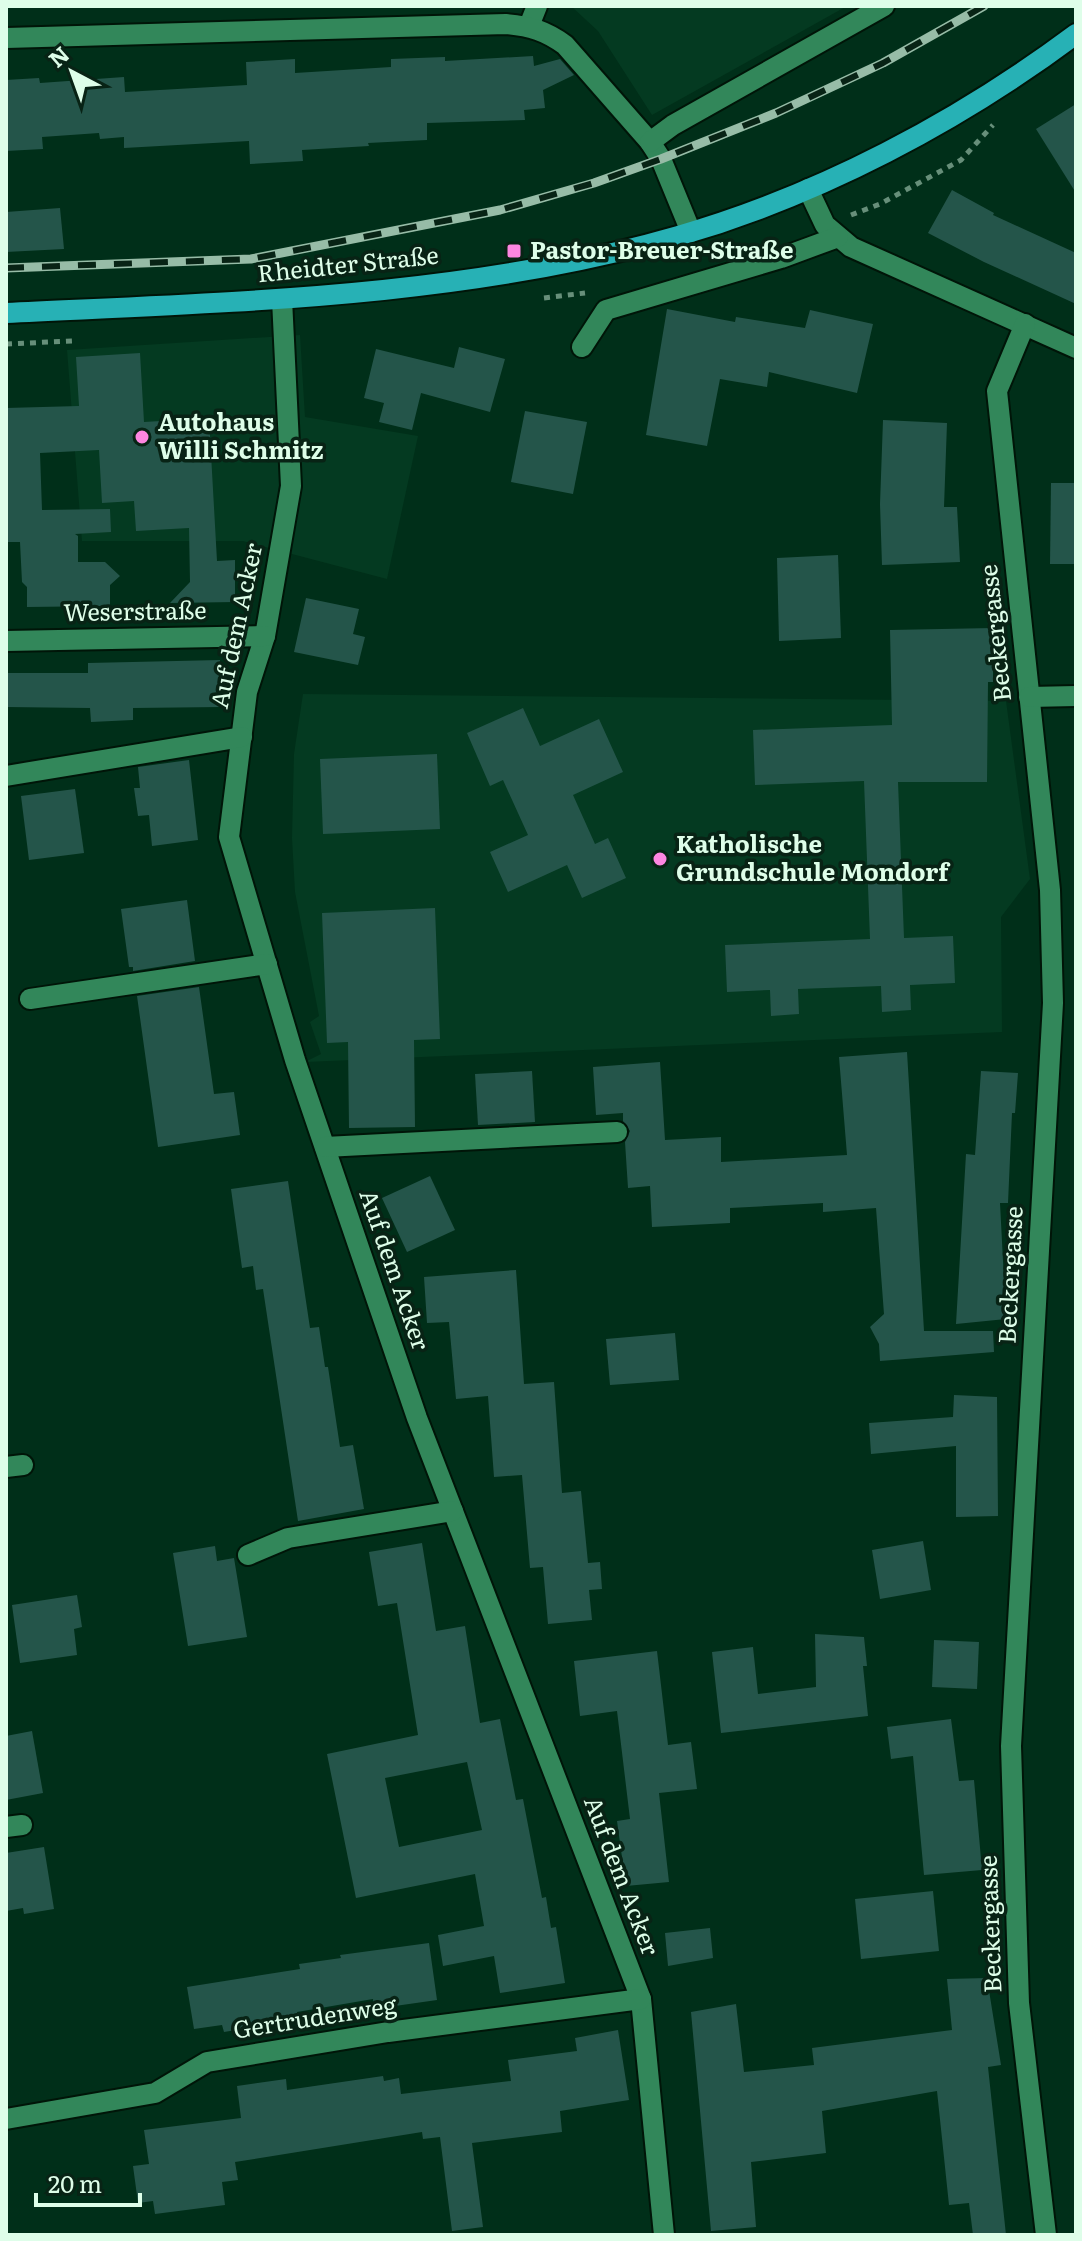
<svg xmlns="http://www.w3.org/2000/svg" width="1082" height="2241" viewBox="0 0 1082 2241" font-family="Literata,serif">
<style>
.built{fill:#043a21}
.building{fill:#24554a;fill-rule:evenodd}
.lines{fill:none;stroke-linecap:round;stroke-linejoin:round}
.minor-casing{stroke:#001508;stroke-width:24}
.major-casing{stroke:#001508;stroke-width:24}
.path{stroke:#678f7a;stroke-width:5;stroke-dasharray:6 6;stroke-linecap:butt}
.minor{stroke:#32875a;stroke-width:20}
.major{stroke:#27b1b5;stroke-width:20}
.rail-casing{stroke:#97bca7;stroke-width:9}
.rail{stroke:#082315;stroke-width:6;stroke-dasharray:18;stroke-linecap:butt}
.poi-dot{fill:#fd86e1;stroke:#082315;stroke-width:3}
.labels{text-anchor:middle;stroke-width:7;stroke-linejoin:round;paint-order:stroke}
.poi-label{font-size:24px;font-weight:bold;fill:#defee9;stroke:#082315;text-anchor:start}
.street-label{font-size:24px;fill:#defee9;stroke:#082315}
</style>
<rect width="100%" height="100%" fill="#002f19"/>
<!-- built -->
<g class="built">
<polygon points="571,6 847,6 652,115 598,31"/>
<polygon points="300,335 305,417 418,436 387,579 243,541 82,541 67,350"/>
<polygon points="303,694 1006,701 1030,879 1001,917 1002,1032 305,1062 321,1054 310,1022 319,1016 295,892 292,838 294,754"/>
</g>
<!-- building -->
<g class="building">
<polygon points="533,56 534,66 560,59 574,75 543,90 545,108 524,110 525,120 427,123 427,140 368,143 369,146 302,150 303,161 250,164 249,141 124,148 124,137 100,139 99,133 42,137 43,149 6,151 6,80 39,78 40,83 124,77 125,92 247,85 246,62 295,59 295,73 391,67 391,59 445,57 445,61"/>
<polygon points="1076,104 1076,193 1036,129"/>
<polygon points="952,190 994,213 993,215 1076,253 1076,304 984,262 928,233"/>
<polygon points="60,208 64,249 6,252 6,212"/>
<polygon points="667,309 735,322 736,317 805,328 810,310 873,324 857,393 769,372 767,387 720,379 707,446 646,435"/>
<polygon points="459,347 505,359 490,412 421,393 412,430 379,422 384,403 364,398 376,349 454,368"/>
<polygon points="140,353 144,422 209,418 217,561 235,560 235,602 170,603 190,582 189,528 136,531 134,501 102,503 99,450 40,453 42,510 110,509 111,532 75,534 78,536 78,562 105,562 120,576 110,585 110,606 27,607 27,587 22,582 20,542 6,542 6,408 79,406 76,357"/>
<polygon points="525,411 587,422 573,494 511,482"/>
<polygon points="883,420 947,423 944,507 957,507 960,562 882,565 880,504"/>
<polygon points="1051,483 1076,483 1076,564 1050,564"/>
<polygon points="838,555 841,638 779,641 777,558"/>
<polygon points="306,598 359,609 353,634 365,637 358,665 294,652"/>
<polygon points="993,628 993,682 988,682 987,782 898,782 904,938 953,936 955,983 910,985 911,1010 882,1012 881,986 798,989 799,1014 771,1016 770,990 727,992 725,945 870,939 864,781 755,785 753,730 892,725 890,630"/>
<polygon points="220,660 221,683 229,692 221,699 221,707 133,708 133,720 91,722 90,708 6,707 6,673 88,673 88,663"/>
<polygon points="523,708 540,746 599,719 623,772 573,795 595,844 608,838 626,878 582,898 567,865 508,892 490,852 528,835 503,780 490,786 467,733"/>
<polygon points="437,754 440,829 323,834 320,759"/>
<polygon points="189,760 198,840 152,846 149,815 138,816 134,788 140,788 138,767"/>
<polygon points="75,789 84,853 29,860 21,796"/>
<polygon points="187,900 195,961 133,971 133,967 129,967 121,909"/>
<polygon points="435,908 440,1039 414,1040 415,1127 349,1128 348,1042 327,1043 322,913"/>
<polygon points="199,987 214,1094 234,1092 240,1135 158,1147 137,996"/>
<polygon points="907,1052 924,1331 993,1331 994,1352 880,1361 879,1344 870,1327 884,1314 876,1208 823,1212 823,1203 730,1208 730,1223 652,1227 650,1186 628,1188 625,1142 630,1131 623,1121 623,1113 596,1115 593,1067 660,1062 665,1140 721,1137 721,1162 847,1155 839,1057"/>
<polygon points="532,1071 535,1122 478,1125 475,1074"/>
<polygon points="981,1071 1018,1073 1015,1113 1012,1113 1008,1203 1000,1203 1006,1319 956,1324 966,1154 975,1155"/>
<polygon points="430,1176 455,1230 407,1252 382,1198"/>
<polygon points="288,1181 310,1328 319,1327 325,1367 328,1367 340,1447 353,1445 364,1509 298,1521 263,1289 256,1290 253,1266 242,1268 231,1189"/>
<polygon points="516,1270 524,1384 554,1382 562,1493 581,1491 588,1563 600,1562 602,1589 589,1590 592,1620 548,1624 543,1567 530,1568 522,1475 494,1477 488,1396 456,1399 449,1322 427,1323 424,1277"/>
<polygon points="675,1333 679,1380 610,1385 606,1339"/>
<polygon points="954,1395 997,1397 998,1516 956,1517 956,1446 871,1454 869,1423 953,1417"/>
<polygon points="923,1541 931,1590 880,1599 872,1550"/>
<path d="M422 1543 436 1631 465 1626 480 1723 500 1719 516 1800 523 1799 542 1898 546 1897 551 1928 556 1927 565 1983 500 1993 494 1956 443 1966 438 1935 484 1926 475 1874 356 1898 327 1754 418 1735 397 1603 378 1606 369 1552ZM467 1762 482 1830 399 1847 385 1778Z"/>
<polygon points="215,1546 217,1561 234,1558 247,1637 188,1646 173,1553"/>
<polygon points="77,1595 82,1627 74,1629 77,1655 20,1663 12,1605"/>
<polygon points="815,1634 864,1637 867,1666 863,1666 868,1716 721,1733 712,1652 753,1647 758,1694 816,1687"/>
<polygon points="934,1640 979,1642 977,1689 932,1687"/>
<polygon points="657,1651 668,1745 691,1742 697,1789 659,1793 669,1882 626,1886 617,1821 630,1819 617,1711 580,1716 574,1661"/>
<polygon points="951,1719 959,1781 974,1780 982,1870 924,1875 913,1756 891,1759 887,1727"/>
<polygon points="32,1731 43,1793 6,1800 6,1736"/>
<polygon points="44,1847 54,1909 24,1914 23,1908 6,1911 6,1853"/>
<polygon points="933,1891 939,1951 861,1959 855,1899"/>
<polygon points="710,1928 713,1958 668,1966 665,1933"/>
<polygon points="429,1943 437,2000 374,2009 373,1999 297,2012 298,2020 243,2031 242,2029 224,2032 222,2025 194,2029 187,1987 300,1969 299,1964 341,1958 340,1955"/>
<polygon points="987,1978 1001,2065 988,2067 1006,2235 973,2235 969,2203 949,2205 937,2091 822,2111 826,2153 751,2162 756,2227 711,2231 691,2012 736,2004 744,2072 814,2065 812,2048 952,2030 947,1979"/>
<polygon points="618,2030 629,2100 560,2111 562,2132 472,2143 483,2227 452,2231 440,2137 423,2139 422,2132 235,2162 238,2180 222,2182 225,2205 155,2214 153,2201 138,2203 133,2166 149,2164 144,2130 241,2118 237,2086 286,2079 287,2090 383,2076 384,2081 399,2078 401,2094 511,2081 508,2060 577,2051 575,2038"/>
</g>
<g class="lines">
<!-- minor casing -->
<g class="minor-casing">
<g id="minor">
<polyline points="529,26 537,6"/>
<path d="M6 38 506 24C530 26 546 31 565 45L650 142 661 159 691 232"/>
<polyline points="650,142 673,125 884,6"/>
<polyline points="808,189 825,225 851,247 1076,348"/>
<polyline points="282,299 291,486 265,636 247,692 229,837 295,1060 417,1418 641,1999 664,2235"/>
<polyline points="1025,324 997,391 1050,890 1053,1003 1011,1746 1019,2003 1046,2235"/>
<polyline points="582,347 606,310 781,258 838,237"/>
<polyline points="6,641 265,636"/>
<polyline points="1029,697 1076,696"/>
<polyline points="6,776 242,737"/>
<polyline points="30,999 267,964"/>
<polyline points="325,1147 617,1132"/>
<polyline points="6,1467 23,1465"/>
<polyline points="248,1555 288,1538 453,1511"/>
<polyline points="6,1827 22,1825"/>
<polyline points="6,2119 155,2093 207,2062 388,2032 641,1999"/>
</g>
</g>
<!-- major casing -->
<g class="major-casing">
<path id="major" d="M6 313C229 302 463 298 678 236 820 195 958 122 1076 34"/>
</g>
<!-- path -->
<g class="path">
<polyline points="851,215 880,204 961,160 993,125"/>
<polyline points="544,298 585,293"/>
<polyline points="6,344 72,341"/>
</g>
<!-- minor -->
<use href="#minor" class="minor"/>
<!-- major -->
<use href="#major" class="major"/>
<!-- rail casing -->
<g class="rail-casing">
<polyline id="rail" points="6,268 251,259 500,210 594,183 661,159 776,113 883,63 984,6"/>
</g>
<!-- rail -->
<use href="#rail" class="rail"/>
</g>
<!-- markers -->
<g class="poi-dot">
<rect x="506" y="243" width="16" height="16" rx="4"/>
<circle cx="142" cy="437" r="8"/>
<circle cx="660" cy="859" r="8"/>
</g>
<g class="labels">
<!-- poi labels -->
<g class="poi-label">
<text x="530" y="259">Pastor-Breuer-Straße</text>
<text x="158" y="431">Autohaus<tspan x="158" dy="28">Willi Schmitz</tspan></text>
<text x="676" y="853">Katholische<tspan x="676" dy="28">Grundschule Mondorf</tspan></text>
</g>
<!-- street labels -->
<g class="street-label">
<text transform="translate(348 265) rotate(-6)" y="8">Rheidter Straße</text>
<text transform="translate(135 612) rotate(-1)" y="8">Weserstraße</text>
<text transform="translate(237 626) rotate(-78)" y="8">Auf dem Acker</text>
<text transform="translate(996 633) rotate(-96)" y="8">Beckergasse</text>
<text transform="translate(394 1270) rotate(71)" y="8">Auf dem Acker</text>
<text transform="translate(1011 1275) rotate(-87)" y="8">Beckergasse</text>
<text transform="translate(621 1876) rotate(69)" y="8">Auf dem Acker</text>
<text transform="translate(991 1924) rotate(-92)" y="8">Beckergasse</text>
<text transform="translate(315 2018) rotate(-9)" y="8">Gertrudenweg</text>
</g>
</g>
<!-- border -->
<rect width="1082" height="2241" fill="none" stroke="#defee9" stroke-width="16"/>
<!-- north arrow -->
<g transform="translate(72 72) rotate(319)" stroke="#082315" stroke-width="6" paint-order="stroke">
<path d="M0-6L14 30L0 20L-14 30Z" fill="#defee9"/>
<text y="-12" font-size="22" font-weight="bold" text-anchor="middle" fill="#defee9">N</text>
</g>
<!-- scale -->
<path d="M36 2193v12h104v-12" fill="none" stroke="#defee9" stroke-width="4"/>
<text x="48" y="2193" font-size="24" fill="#defee9" stroke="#082315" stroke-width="6" paint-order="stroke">20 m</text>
</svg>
